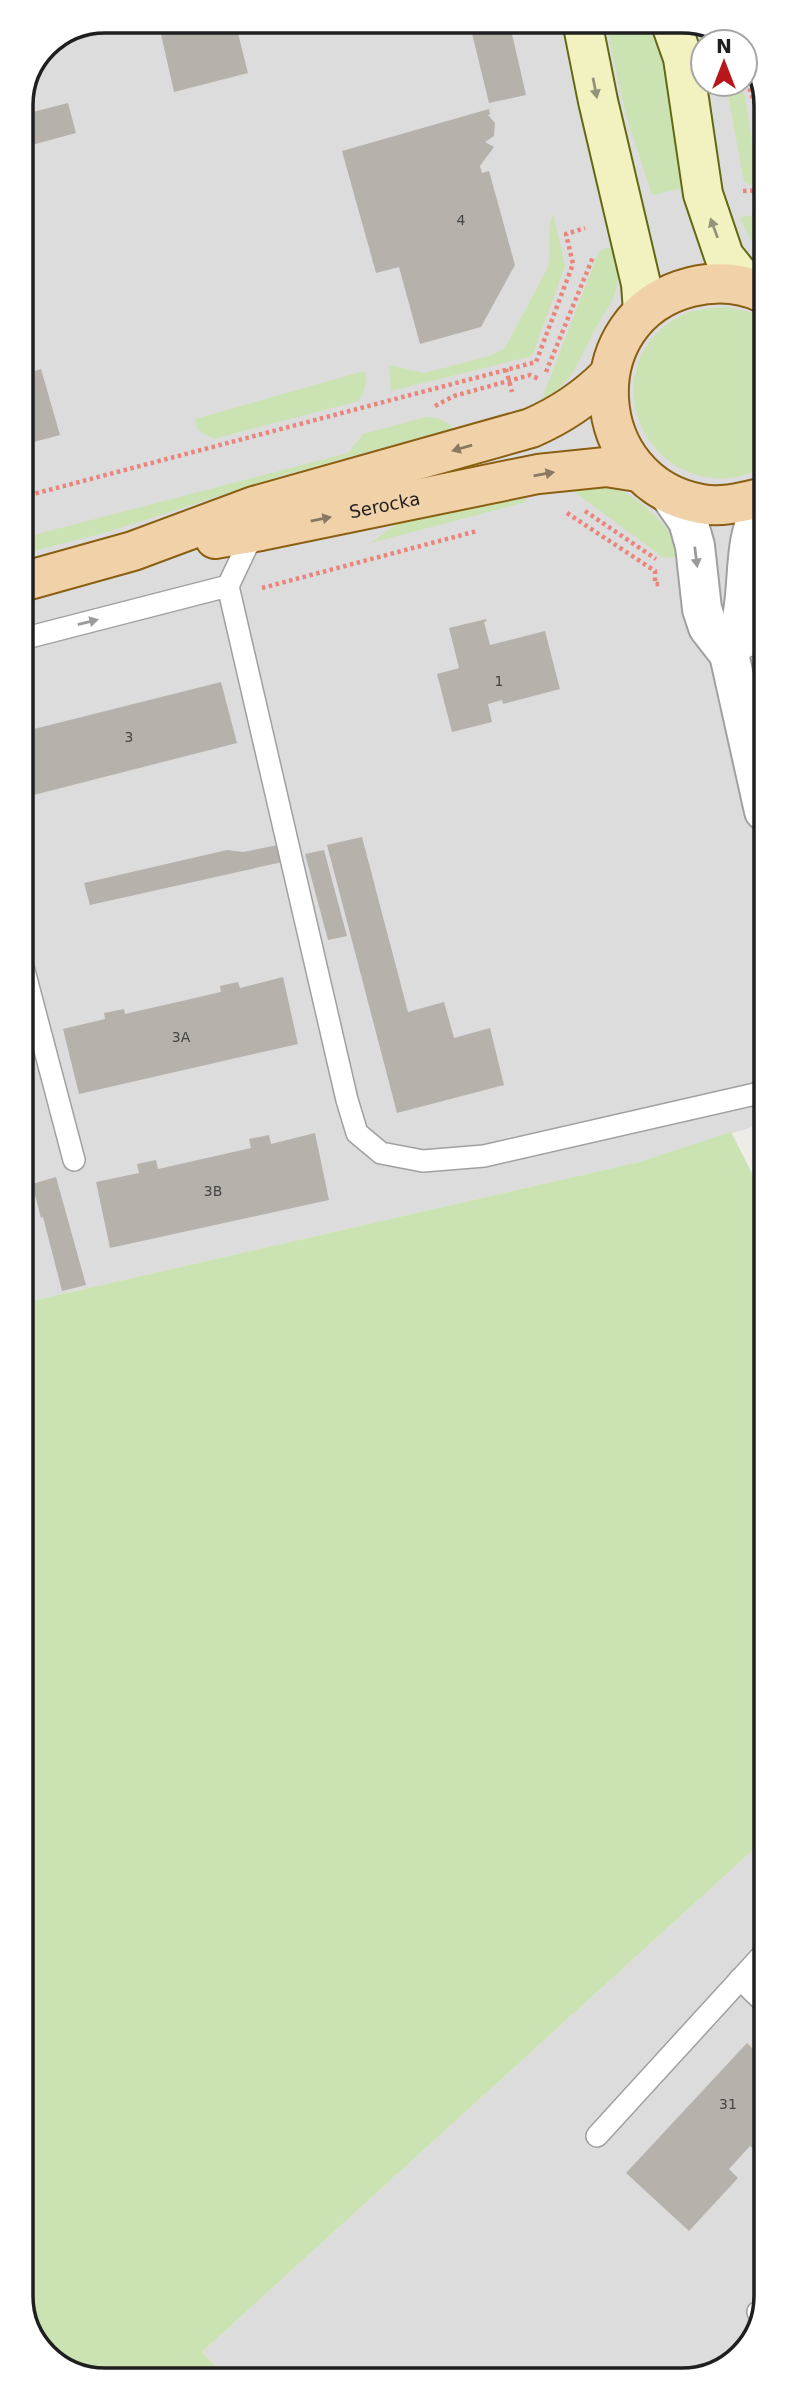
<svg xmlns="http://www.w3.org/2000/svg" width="787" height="2401" viewBox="0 0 787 2401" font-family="'DejaVu Sans',sans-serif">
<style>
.residential{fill:#dddcdc}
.grass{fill:#cbe3b2}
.building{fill:#b7b1ac}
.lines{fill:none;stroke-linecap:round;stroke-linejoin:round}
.service-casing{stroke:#a0a0a0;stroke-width:24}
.tertiary-casing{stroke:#a0a0a0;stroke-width:42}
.secondary-casing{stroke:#626a11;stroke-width:42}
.primary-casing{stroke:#895f11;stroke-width:42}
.path{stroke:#ea857b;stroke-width:4.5;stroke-dasharray:3.5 3.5;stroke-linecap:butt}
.service{stroke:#fff;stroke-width:21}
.tertiary{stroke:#fff;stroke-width:38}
.secondary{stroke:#f1f2c0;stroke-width:38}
.primary{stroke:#f1d1a8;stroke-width:38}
.oneway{fill:#929378}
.oneway2{fill:#887864}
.oneway3{fill:#9a9a9a}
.labels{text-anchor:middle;stroke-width:5;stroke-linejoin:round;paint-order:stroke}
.number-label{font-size:14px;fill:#454442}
.street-label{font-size:18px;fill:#1f1f1f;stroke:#fff}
.rim{fill:none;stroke:#1f1f1f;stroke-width:3.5}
</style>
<rect width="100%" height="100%" fill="#eeece6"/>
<!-- residential -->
<g class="residential">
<polygon points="105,21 688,21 737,42 703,42 703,84 745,84 745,55 763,84 765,1123 639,1162 23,1303 21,100 46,45"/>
<polygon points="765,1839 766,2296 748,2347 703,2377 228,2379 202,2352"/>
</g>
<!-- grass -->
<g class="grass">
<polygon points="605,21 647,21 669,82 684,188 652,195 626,115"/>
<polygon points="726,84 740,84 745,96 758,181 757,188 744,182"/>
<path d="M553 213 565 266 532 356 391 391 389 365 424 373 490 356 505 348 547 269C553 250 545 234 553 213Z"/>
<polygon points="748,215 763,223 763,256 749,237 740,218"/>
<path d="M605 248H615C619 264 619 281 614 297 610 307 602 316 597 326 581 354 574 385 542 399L598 253Z"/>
<path d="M727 307 753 313 764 319V466C749 476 730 480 712 478 631 468 603 362 675 319 691 309 709 308 727 307Z"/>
<path d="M364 371C368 382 365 391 359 401L213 439 197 429 195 419Z"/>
<polygon points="426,417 437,418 452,425 450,429 281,476 111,531 22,554 22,538 348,453 363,434"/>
<path d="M565 485C579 486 595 484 609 486 632 490 680 533 680 556L664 558Z"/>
<polygon points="525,494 526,502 371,543 396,524 412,516"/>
<polygon points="731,1132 765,1199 765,1839 202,2352 228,2379 99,2380 50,2359 24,2317 23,1303 639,1162"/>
</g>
<!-- building -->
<g class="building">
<polygon points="158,21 199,21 199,23 235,21 248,73 174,92"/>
<polygon points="469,21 509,21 526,95 489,103"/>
<polygon points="68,103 76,133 21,148 21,115"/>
<polygon points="489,109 490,114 488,115 495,123 494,136 485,142 494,147 480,166 482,173 489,171 515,265 481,327 420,344 399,267 376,273 342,151"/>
<polygon points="41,369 60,435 30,443 32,451 22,454 21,375"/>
<polygon points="486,619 487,621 484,622 490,645 545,631 560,689 503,704 502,700 488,704 492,722 452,732 437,674 459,668 449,628"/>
<polygon points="221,682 237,743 22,798 22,732"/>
<polygon points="362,837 408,1012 444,1002 454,1038 490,1028 504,1085 397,1113 327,845"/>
<polygon points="283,844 287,861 90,905 84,883 227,850 243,852"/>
<polygon points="324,850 347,936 328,940 305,854"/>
<polygon points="283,977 298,1044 79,1094 63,1029 105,1019 104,1013 124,1009 125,1014 221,992 220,986 238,982 240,988"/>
<polygon points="315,1133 329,1200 110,1248 96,1182 139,1173 137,1164 156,1160 158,1169 251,1148 249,1139 269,1135 271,1144"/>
<polygon points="56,1177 86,1285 62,1291 43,1217 41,1218 32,1184"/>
<polygon points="747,2043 766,2061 766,2161 750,2146 729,2169 738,2178 689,2231 626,2173"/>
</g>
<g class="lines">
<!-- service casing -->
<g class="service-casing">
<g id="service">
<polyline points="260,533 247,546 228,586 347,1100 357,1133 381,1153 423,1161 484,1156 764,1092"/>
<polyline points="22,639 228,586"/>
<polyline points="731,654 764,638"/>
<polyline points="22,963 74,1160"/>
<polyline points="740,1979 766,2004"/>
<polyline points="597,2136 766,1951"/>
<polyline points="758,2312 760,2314"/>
</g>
</g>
<!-- tertiary casing -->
<g class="tertiary-casing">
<g id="tertiary">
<polyline points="670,495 688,521 695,546 702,609 708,627 729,654 764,811"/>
<path d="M729 654C733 643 739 631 742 618 750 577 742 542 764 502"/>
</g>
</g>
<!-- secondary casing -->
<g class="secondary-casing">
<g id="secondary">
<polyline points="582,21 598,101 641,284 643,311"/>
<polyline points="670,21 683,58 703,194 724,256 748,286"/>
</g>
</g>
<!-- primary casing -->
<g class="primary-casing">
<g id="primary">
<path d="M763 293C740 282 716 281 691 287 575 316 585 483 701 504 722 508 743 502 764 497"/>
<path id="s1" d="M215 539 261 531 538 474 606 467 638 472"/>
<path d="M22 582 133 551 254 506 531 428C561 415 585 399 608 376"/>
</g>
</g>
<!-- path -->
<g class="path">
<polyline points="729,38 731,42"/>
<polyline points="745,75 763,129"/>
<polyline points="743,191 763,190"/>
<polyline points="753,213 763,218"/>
<polyline points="506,369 512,392"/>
<polyline points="546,372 593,257"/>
<polyline points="435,406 454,396 530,375 539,379"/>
<polyline points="22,497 536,362 573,264 566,234 585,228"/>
<polyline points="585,511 656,559"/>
<polyline points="567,513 655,571 655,584 661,584"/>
<polyline points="262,588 477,531"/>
</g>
<!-- service -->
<use href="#service" class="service"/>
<!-- tertiary -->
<use href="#tertiary" class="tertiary"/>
<!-- secondary -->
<use href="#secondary" class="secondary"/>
<!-- primary -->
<use href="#primary" class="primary"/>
</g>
<!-- one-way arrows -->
<defs><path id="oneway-solid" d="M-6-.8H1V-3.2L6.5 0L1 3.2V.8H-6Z" transform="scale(1.75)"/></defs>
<g class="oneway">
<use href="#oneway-solid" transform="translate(595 88) rotate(79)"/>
<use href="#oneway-solid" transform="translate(714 228) rotate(-110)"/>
</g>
<g class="oneway2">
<use href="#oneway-solid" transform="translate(462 448) rotate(164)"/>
<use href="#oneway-solid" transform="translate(544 474) rotate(-10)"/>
<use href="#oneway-solid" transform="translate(321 519) rotate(-12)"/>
</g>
<g class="oneway3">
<use href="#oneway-solid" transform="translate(696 557) rotate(83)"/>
<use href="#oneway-solid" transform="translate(88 622) rotate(-14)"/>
</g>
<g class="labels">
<!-- number labels -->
<g class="number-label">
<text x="461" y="225">4</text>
<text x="499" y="686">1</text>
<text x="129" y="742">3</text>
<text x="181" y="1042">3A</text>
<text x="213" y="1196">3B</text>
<text x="728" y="2109">31</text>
</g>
<!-- street labels -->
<g class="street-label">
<text dy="6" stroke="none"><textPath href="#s1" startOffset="173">Serocka</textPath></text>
</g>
</g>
<!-- crop -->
<path d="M0 0H787V2401H0ZM105 33H682A72 72 0 0 1 754 105V2296A72 72 0 0 1 682 2368H105A72 72 0 0 1 33 2296V105A72 72 0 0 1 105 33Z" fill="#fff" fill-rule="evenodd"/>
<path class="rim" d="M105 33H682A72 72 0 0 1 754 105V2296A72 72 0 0 1 682 2368H105A72 72 0 0 1 33 2296V105A72 72 0 0 1 105 33Z"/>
<!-- north arrow -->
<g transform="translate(724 63)"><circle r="33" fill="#ffffff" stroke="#a5a5a5" stroke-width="2"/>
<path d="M0-5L12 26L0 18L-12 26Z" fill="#b71719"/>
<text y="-10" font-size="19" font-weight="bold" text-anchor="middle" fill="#1f1f1f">N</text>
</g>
</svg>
